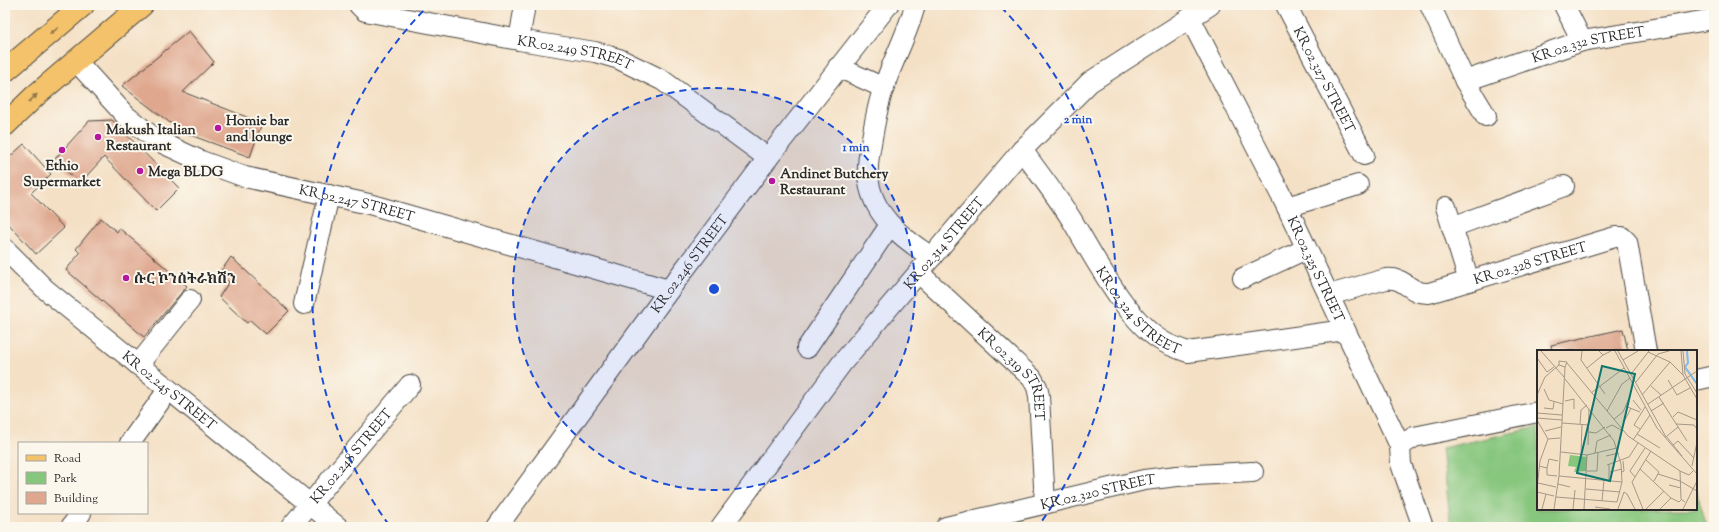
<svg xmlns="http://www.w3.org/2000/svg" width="1719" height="532" viewBox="0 0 1719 532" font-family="'Sorts Mill Goudy','Noto Serif Ethiopic',serif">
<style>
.green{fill:#86c67d;stroke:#587854}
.building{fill:#dfa78e}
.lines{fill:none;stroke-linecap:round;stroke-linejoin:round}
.minor-casing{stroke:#494642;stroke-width:22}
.major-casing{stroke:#494642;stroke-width:24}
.minor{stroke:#fff;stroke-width:20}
.major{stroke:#f4c26a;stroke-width:22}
.oneway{fill:#90764a}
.ring{fill:none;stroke:#1d4ed8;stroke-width:2;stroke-dasharray:7 5}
.poi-dot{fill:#b5179e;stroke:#fbf7ec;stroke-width:1.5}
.labels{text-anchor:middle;stroke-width:4;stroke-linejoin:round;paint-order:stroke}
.street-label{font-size:14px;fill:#2b2b2b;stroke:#fbf7ec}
.poi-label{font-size:14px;font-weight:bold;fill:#2b2b2b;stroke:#fbf7ec;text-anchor:start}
.inset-river{fill:none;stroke:#7dbaf0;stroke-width:2}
.inset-road{fill:none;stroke:#a49887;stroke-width:1}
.view{fill:#0f766e;fill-opacity:0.15;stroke:#0f766e;stroke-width:2}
.inset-edge{fill:none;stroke:#2b2b2b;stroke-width:2}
.centre{fill:#1d4ed8;stroke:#fbf7ec;stroke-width:2}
.ring-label{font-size:12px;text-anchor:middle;font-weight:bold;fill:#1d4ed8;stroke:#fbf7ec;stroke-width:4;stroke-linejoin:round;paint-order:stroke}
</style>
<rect width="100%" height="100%" fill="#fbf7ec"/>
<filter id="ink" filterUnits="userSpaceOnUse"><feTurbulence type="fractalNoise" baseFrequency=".025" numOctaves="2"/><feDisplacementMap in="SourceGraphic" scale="8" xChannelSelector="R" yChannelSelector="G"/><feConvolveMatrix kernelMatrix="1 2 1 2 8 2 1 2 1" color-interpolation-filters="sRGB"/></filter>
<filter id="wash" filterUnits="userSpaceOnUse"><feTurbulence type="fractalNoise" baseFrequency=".012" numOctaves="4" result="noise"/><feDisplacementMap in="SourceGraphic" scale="16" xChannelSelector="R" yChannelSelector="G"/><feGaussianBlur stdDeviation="0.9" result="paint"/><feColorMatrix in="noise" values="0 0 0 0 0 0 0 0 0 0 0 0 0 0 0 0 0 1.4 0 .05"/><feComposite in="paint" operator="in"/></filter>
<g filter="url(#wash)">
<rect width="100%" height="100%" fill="#f4e0c5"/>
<!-- green -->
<polygon class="green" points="1538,427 1538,509 1696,509 1696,490 1707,527 1451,527 1442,448"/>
<g id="blocks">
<!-- building -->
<g class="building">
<polygon points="189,31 214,62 183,92 262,123 250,157 182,132 122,86"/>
<polygon points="112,120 179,188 156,211 104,157 80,183 54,160 89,121"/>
<polygon points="24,144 51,174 31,193 64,228 36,254 5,220 5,161"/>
<polygon points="101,218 117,232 119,228 187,286 144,337 66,270 80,253 76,249"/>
<polygon points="231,257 289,311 266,334 250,320 247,323 219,297 229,282 219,274"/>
<polygon points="1623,329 1628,351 1552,351 1551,345"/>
</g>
</g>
</g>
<g filter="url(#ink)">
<use href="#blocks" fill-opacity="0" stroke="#494642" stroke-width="1"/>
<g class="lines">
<!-- minor casing -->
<g class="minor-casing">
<g id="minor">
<path id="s1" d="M359 5 365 11 519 40 595 52 619 59 662 80 768 158"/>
<path d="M915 5C908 34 893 59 884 87 878 103 875 121 872 138 870 150 867 162 868 174 870 213 901 238 932 257"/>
<path id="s2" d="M1286 5 1364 155"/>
<polyline points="1430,5 1465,81 1486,116"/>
<polyline points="1564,5 1582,41"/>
<path id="s3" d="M1190 18 1287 207 1400 446 1401 464 1423 527"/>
<polyline points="519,40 525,5"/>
<path id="s4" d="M76 61 126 116 158 141 201 161 245 177 369 204 669 290"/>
<polyline points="838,67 884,88"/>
<path id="s5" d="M1465 81 1582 41 1714 19"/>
<path id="s6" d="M1022 150C1038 172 1055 194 1070 217 1092 253 1126 320 1162 341 1170 346 1179 349 1188 352L1345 330"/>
<polyline points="1287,207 1358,185"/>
<polyline points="1446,207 1469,281"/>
<polyline points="1452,227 1564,186"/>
<path id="s7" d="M5 249 45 289 338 527"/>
<path id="s8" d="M919 273 1032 378 1037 387 1039 396 1045 504"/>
<polyline points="1243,278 1306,249"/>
<path id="s9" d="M1329 295 1386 279C1407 277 1408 294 1429 293L1615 237H1622L1627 242 1646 351"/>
<polyline points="304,304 329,195"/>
<polyline points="807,348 890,225"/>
<polyline points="138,365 190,300"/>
<polyline points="1696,380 1714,376"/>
<polyline points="130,443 168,390"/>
<polyline points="1400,446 1414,437 1538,412"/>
<polyline points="71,527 81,513"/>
<path id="s10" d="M291 527 410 385"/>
<path id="s11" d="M497 527 669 290 768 158 888 5"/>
<path id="s12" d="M721 527 842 363 1022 150 1090 82 1210 5"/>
<path id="s13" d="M946 527 1144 480 1177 476 1253 472"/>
</g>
</g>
<!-- major casing -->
<g class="major-casing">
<g id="major">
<polyline points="5,71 83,5"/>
<polyline points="5,125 35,96 142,5"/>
</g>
</g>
<!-- minor -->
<use href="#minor" class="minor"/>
<!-- major -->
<use href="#major" class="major"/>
</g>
<!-- one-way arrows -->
<defs><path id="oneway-solid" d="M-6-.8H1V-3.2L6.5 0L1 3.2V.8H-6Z"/></defs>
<g class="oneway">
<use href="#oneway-solid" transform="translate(54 31) rotate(141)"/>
<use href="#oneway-solid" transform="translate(33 98) rotate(-43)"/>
</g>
</g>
<!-- distance rings -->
<circle cx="714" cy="289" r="201" fill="#1d4ed8" fill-opacity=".12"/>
<g class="ring">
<circle cx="714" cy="289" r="201"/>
<path d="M389 525A402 402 0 0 1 427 7M1001 7A402 402 0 0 1 1039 525"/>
</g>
<!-- markers -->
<g class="poi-dot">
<circle cx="218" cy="128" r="4"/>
<circle cx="98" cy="137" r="4"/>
<circle cx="62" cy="150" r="4"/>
<circle cx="140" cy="171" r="4"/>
<circle cx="772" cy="181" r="4"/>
<circle cx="126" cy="278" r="4"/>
</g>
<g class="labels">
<!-- street labels -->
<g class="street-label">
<text dy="5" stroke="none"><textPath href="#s5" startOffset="129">KR_02_332 STREET</textPath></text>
<text dy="5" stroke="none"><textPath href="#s1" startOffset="223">KR_02_249 STREET</textPath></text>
<text dy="5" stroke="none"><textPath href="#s2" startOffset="84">KR_02_327 STREET</textPath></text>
<text dy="5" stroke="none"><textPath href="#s4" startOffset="324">KR_02_247 STREET</textPath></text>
<text dy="5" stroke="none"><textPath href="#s12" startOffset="361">KR_02_314 STREET</textPath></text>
<text dy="5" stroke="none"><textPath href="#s11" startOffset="326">KR_02_246 STREET</textPath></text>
<text dy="5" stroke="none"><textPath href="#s9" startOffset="211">KR_02_328 STREET</textPath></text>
<text dy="5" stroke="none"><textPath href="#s3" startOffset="281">KR_02_325 STREET</textPath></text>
<text dy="5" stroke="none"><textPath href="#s6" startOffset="200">KR_02_324 STREET</textPath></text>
<text dy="5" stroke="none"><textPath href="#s8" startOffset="141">KR_02_319 STREET</textPath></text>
<text dy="5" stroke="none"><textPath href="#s7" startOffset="217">KR_02_245 STREET</textPath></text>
<text dy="5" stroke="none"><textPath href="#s10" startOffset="93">KR_02_248 STREET</textPath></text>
<text dy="5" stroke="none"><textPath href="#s13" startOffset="156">KR_02_320 STREET</textPath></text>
</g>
<!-- poi labels -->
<g class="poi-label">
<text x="226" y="125">Homie bar<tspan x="226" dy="16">and lounge</tspan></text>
<text x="106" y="134">Makush Italian<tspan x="106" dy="16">Restaurant</tspan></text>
<text x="62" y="170" text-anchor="middle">Ethio<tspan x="62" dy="16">Supermarket</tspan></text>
<text x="148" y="176">Mega BLDG</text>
<text x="780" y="178">Andinet Butchery<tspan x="780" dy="16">Restaurant</tspan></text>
<text x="134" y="283">ሱር ኮንስትራክሽን</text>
</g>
</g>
<!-- overview -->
<g transform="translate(1537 350)">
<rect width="160" height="160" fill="#f4e0c5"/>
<path d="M33 105 50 107 49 121 37 122 39 117 31 116Z" fill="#86c67d"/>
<path class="inset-river" d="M150 1 151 13 148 17 160 34"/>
<path class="inset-road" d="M4 1 27 27M45 1 44 10 68 44M62 1 66 5 74 1M78 1 120 78 160 124M81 1 129 87M144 1 146 25 160 49M146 1 148 24 160 43M111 2 133 12 146 25M0 8 10 22 17 17M86 10 101 1M30 13 91 86 143 121 152 125 156 121M50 18 66 5M94 24 112 1M131 30 140 45 153 38M99 32 121 4 132 1M114 36 124 45M7 39 12 50 26 54M54 43 87 18M0 45 8 27 22 15V11L30 12 28 17 22 15M105 45 133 12M122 47 150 91M96 50 104 60M28 51 37 49V59M111 54 160 21M88 56 103 62M7 58 16 59 17 52M70 61 85 34 93 28M114 61 127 53M0 63 25 65M136 67 141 62 160 70M0 68 25 70M77 69 86 62 93 46M0 70 11 89 3 111 0 138M88 70 94 58M25 73 52 75M43 74 44 60 50 55M139 74 157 75 160 79M69 78 75 75 86 81M103 79 97 75 108 57M8 81 24 77M52 82 59 83 68 77M100 84 123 98M129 86 145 106M130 86 141 77M11 89 23 88M96 90 113 65M51 95 52 59M136 95 141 91 157 108M24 102 50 105 80 98M58 103 60 91 74 85M44 105 45 74M69 106 82 103M109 110 122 122 117 131M72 114V131M70 115 92 107 101 93M2 116 10 118V125L20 126M155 116 160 92M10 118 12 109 21 111M103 119 134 148 142 152 144 150M50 121H60L61 102M143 121 144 149 148 152M73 122 85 119M85 122 87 121 86 111M121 124 143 131 160 141M22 126 85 132M98 127 93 121 108 98M1 133 19 137M21 134 33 137M132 135 144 138M49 139 83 142M0 142 17 146M90 144 98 159M19 147 80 152 85 132 84 114 77 91 28 29M65 151 67 130M58 157 73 159M5 159 9 144M17 159 22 126 28 17M36 159 38 140M47 159 50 105M81 159 87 142 90 144M106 159 95 132 114 101M109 159 127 141M123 159 134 148M146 159 160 131"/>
<path class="view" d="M65 16 98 24 73 131 40 123Z"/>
<rect width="160" height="160" class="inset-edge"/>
</g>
<circle cx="714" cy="289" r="6" class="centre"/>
<g class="ring-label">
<text x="1078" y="123">2 min</text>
<text x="856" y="151">1 min</text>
</g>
<!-- margin -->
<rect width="1719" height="532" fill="none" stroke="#fbf7ec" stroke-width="20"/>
<!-- legend -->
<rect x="18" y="442" width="130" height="72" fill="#fbf7ec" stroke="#a8a59f"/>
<rect x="26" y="455" width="20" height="6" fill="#f4c26a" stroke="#a8a59f"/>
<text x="54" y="462" font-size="12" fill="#2b2b2b">Road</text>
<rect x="26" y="472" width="20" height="12" fill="#86c67d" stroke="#a8a59f"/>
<text x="54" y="482" font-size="12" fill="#2b2b2b">Park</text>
<rect x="26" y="492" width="20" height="12" fill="#dfa78e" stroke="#a8a59f"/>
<text x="54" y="502" font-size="12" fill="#2b2b2b">Building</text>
</svg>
